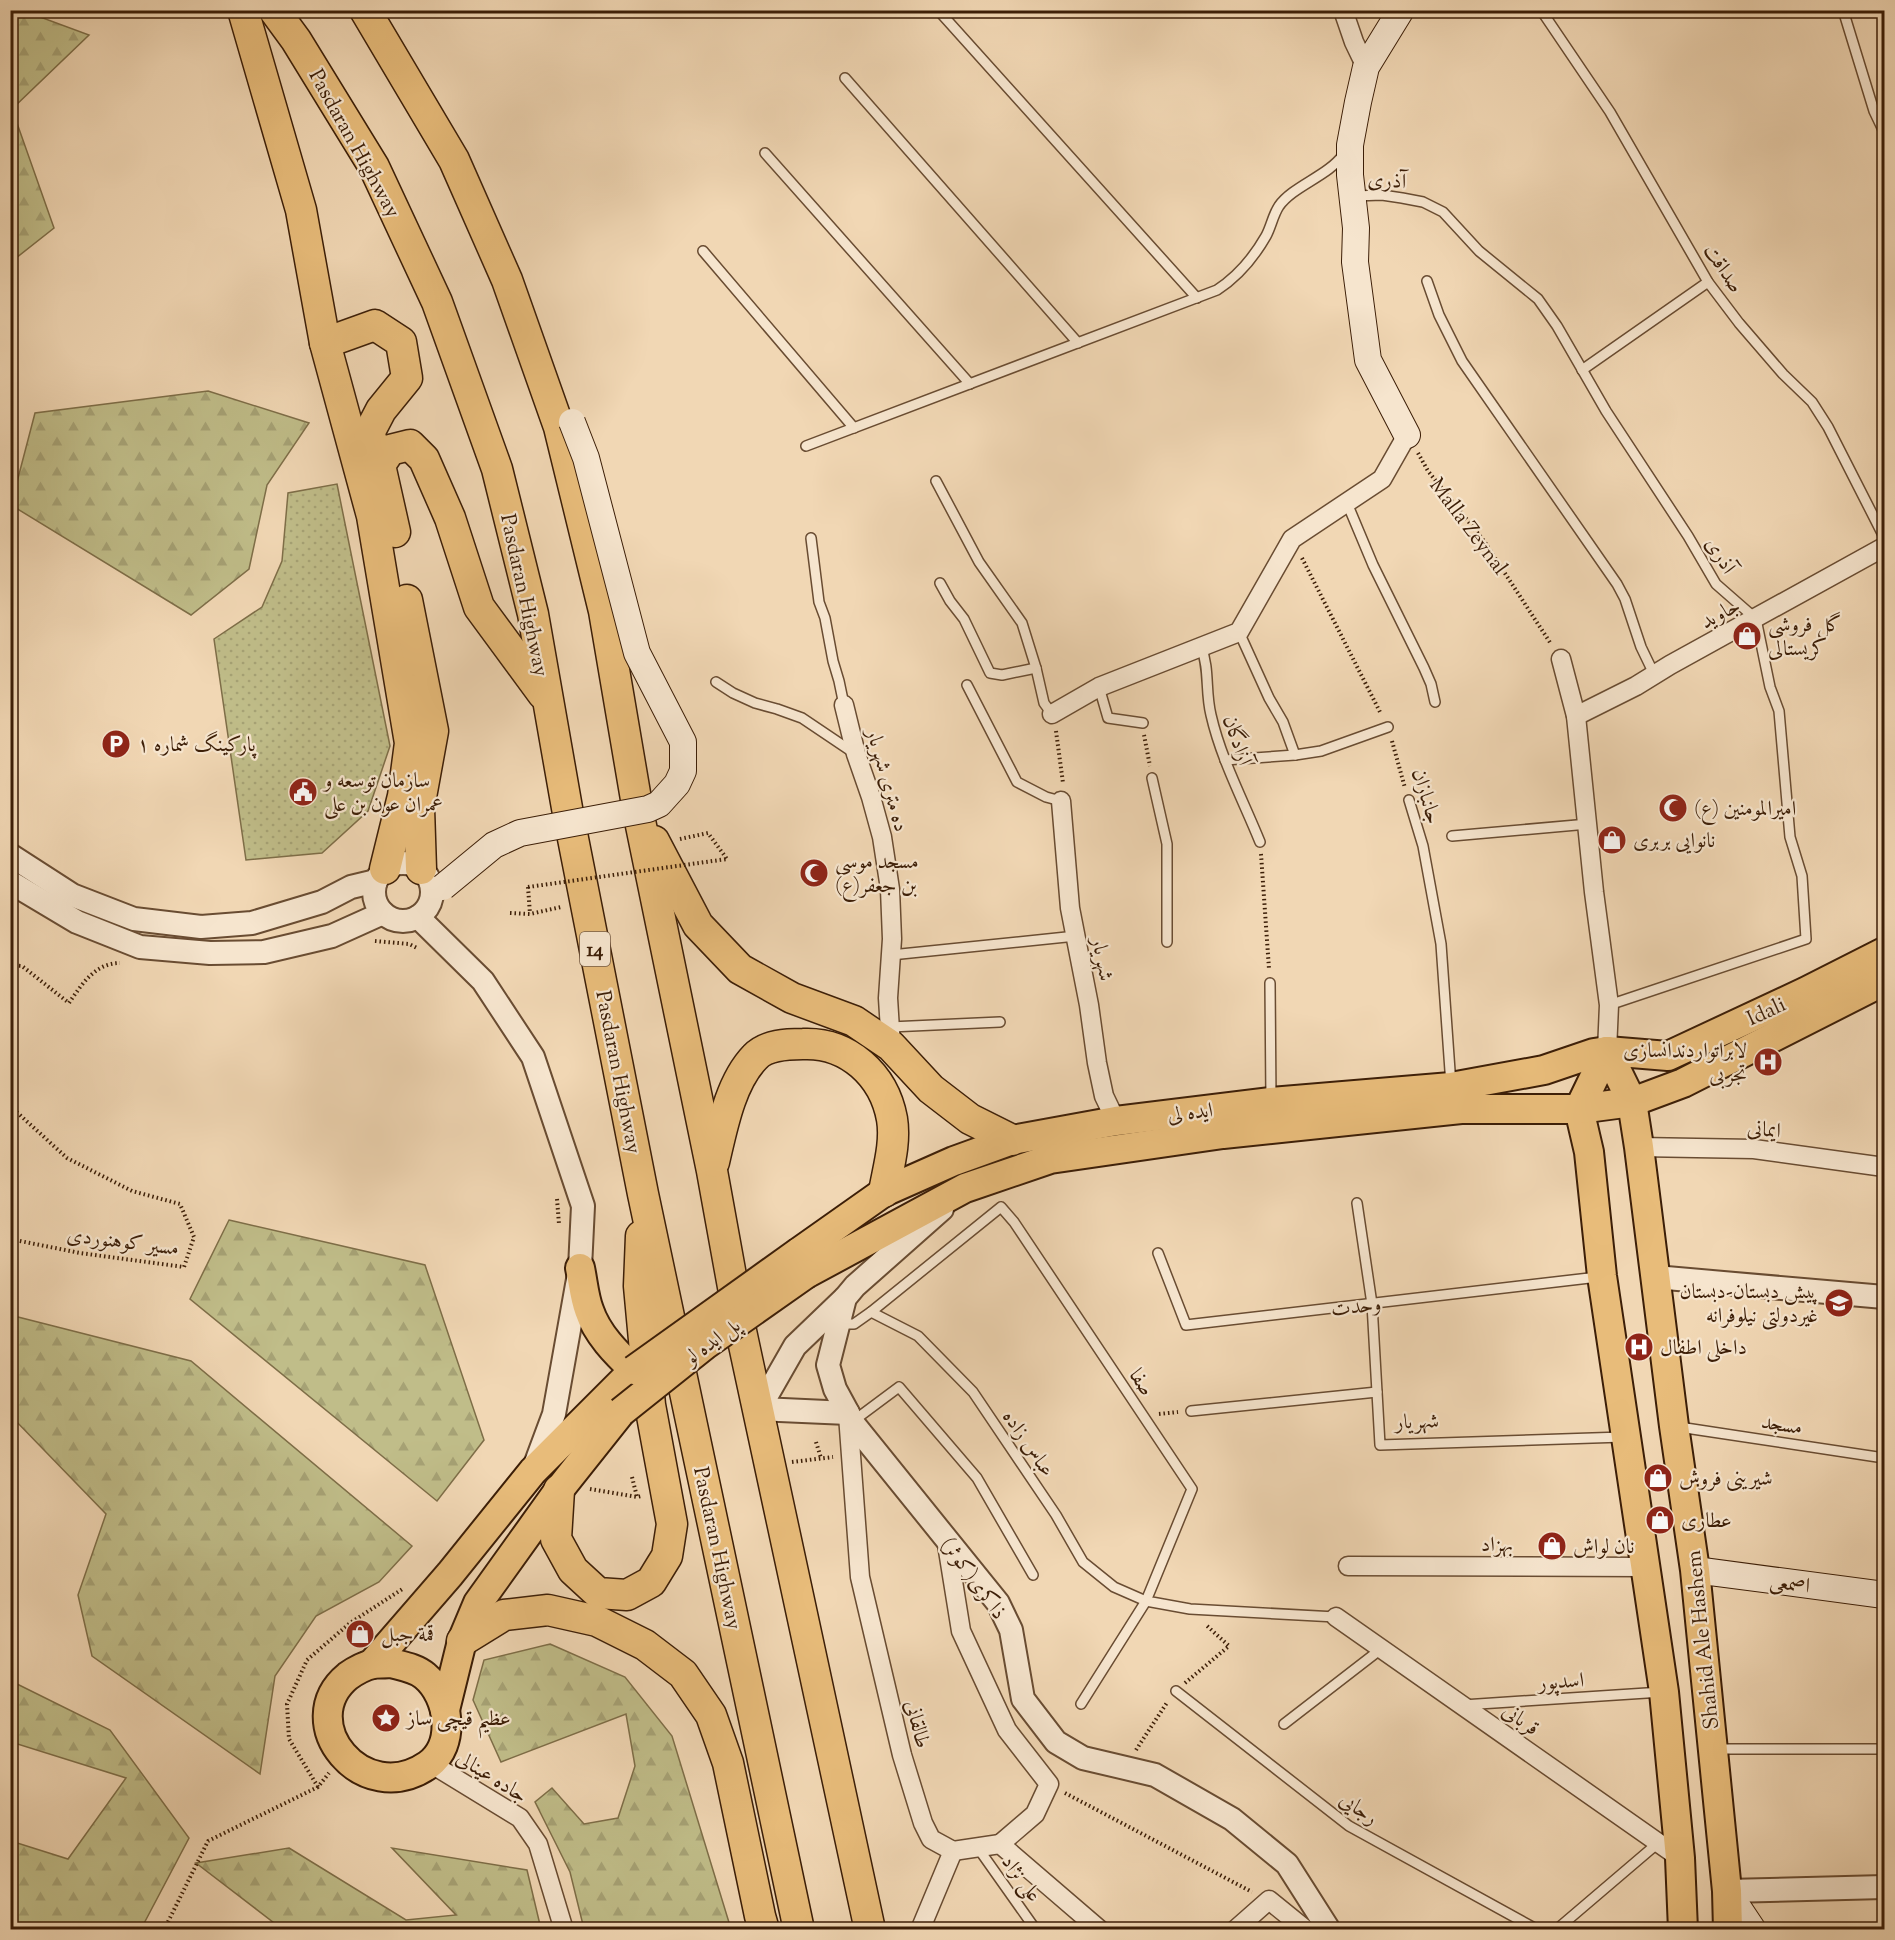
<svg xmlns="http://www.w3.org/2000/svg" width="1895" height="1940" viewBox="0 0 1895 1940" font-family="'Sorts Mill Goudy',Amiri,serif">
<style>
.forest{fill:url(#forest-firs);stroke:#7e6e48;stroke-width:1.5}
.park{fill:url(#park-dots);stroke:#7e6e48;stroke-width:1.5}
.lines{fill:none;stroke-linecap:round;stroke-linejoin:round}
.service-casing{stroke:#694c32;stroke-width:12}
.minor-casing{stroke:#694c32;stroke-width:21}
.tertiary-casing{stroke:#694c32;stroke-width:26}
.secondary-casing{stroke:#3c1e07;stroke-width:28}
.primary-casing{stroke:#3c1e07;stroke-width:32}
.trunk-casing{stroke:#3c1e07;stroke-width:33}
.path{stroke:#3c1e07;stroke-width:4;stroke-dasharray:1.5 3;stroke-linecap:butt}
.service{stroke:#f6e5ce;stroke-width:9}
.minor{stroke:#f6e5ce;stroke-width:18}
.tertiary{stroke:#f6e5ce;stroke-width:22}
.secondary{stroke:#f6e5ce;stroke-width:26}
.primary{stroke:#e8bc7a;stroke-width:28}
.trunk{stroke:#e8bc7a;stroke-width:30}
.secondary-bridge-casing{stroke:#3c1e07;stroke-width:28;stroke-linecap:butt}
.primary-bridge-casing{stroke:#3c1e07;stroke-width:32;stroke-linecap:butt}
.path-bridge{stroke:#3c1e07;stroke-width:4;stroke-dasharray:1.5 3;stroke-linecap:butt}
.secondary-bridge{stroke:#f6e5ce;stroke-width:26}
.primary-bridge{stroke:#e8bc7a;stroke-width:28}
.labels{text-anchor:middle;stroke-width:4.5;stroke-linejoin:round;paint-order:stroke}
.shield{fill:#f6e5ce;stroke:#745a43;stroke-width:1.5}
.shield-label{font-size:20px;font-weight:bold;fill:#3c1e07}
.street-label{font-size:21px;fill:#3c1e07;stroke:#f6e5ce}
.poi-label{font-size:21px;fill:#3c1e07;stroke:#f6e5ce;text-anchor:start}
</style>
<defs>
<pattern id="forest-firs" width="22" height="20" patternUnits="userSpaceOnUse" patternTransform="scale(1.5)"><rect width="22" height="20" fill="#c0bd89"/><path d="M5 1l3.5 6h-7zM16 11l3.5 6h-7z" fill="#a6a275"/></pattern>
<pattern id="park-dots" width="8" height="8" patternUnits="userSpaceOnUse" patternTransform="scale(1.5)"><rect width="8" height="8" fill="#c0bd89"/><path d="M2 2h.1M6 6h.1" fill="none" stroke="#a6a275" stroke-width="1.8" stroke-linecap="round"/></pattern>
</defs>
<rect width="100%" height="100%" fill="#f1d7b4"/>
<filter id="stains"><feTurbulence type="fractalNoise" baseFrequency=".00333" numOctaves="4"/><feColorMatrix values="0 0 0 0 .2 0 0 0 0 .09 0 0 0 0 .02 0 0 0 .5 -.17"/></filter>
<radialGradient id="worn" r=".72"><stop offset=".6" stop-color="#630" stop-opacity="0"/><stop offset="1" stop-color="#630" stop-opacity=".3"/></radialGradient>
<!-- forest -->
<g class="forest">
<polygon points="11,10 24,11 89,35 12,109 54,228 11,262"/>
<polygon points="208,391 309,423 267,485 249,569 191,615 11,505 35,413"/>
<polygon points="229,1220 425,1265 484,1440 437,1501 190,1299"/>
<polygon points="18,1317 191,1361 412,1546 379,1582 316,1616 275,1676 260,1774 92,1656 78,1595 106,1514 11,1416 11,1326"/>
<polygon points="550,1644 625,1677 672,1736 731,1929 584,1929 570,1872 535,1802 552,1788 584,1824 618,1818 635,1766 626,1714 501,1762 473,1700 484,1660"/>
<polygon points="11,1681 110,1730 189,1838 141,1929 11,1929 11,1841 68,1859 126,1778 11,1742"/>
<polygon points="289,1848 406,1920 456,1915 392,1848 527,1870 541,1929 282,1929 196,1863"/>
</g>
<!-- park -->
<polygon class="park" points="337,484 390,746 368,811 322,853 246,860 214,639 262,607 282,561 288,493"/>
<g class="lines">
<!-- service casing -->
<g class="service-casing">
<g id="service">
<polyline points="938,10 1197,298"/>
<polyline points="1541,10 1610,112 1708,282 1739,323 1783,374 1812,402 1828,427 1884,537"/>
<polyline points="1843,10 1874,111 1884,132"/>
<polyline points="845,78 1078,343"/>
<polyline points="765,153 970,384"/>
<polyline points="1355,196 1382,195 1402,198 1423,202 1443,212 1479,251 1538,299 1557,326 1606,411 1688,536 1716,584 1756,619 1770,687 1779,711 1790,837 1802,876 1806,939 1609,1005"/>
<polyline points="703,251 854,428"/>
<polyline points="1427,281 1439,315 1462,361 1617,584 1625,599 1641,647 1654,674"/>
<polyline points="1582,370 1708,282"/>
<path d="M806 446 1217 290C1237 277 1254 257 1266 236 1271 227 1273 215 1279 206 1293 186 1328 176 1343 155"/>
<polyline points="936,481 979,562 1022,623 1036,668 1044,703 1052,714"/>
<polyline points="1347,503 1373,565 1424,668 1431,684 1435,702"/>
<polyline points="811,538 819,602 825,618 833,661 839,681 844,705"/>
<polyline points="940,583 950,601 964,619 990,673 1002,675 1036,668"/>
<polyline points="1239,632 1269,698 1283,722 1295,755"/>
<path d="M1201 646C1210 670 1205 691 1211 715 1221 759 1243 800 1260 842"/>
<polyline points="716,682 733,693 755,703 777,709 802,718 854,753"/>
<polyline points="967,685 1017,782 1046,797 1061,801"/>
<polyline points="1099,687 1108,718 1143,723"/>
<polyline points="1225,760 1295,755 1321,751 1388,727"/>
<polyline points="1152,778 1167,844 1167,942"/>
<polyline points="1409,800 1423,846 1441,944 1451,1085"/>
<polyline points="1452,836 1588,824"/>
<polyline points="891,955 1076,936"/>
<polyline points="1270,983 1271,1100"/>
<polyline points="890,1027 1000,1022"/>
<polyline points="1357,1203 1372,1304 1380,1445 1623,1437"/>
<polyline points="1158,1253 1186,1325 1598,1277"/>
<polyline points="871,1312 918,1336 973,1392 1056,1515 1083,1562 1114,1587 1146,1601 1081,1704"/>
<polyline points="840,1324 854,1324 871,1312 1001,1207 1014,1222 1192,1489 1146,1601 1190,1609 1336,1617"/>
<polyline points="1191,1411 1377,1392"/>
<polyline points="852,1422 899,1387 977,1478 1033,1575"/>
<polyline points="1679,1427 1884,1458"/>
<polyline points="1176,1691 1349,1826 1538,1930"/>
<polyline points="1463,1705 1662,1692"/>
<polyline points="1284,1724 1381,1649"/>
<polyline points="1715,1749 1884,1749"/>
<polyline points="978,1848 1036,1930"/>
<polyline points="1556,1930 1658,1843"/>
</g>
</g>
<!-- minor casing -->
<g class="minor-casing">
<g id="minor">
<polyline points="1343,10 1354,42 1366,67"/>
<polyline points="1561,659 1576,716 1594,892 1609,1005 1607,1051"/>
<polyline points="844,705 856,754 871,797 882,837 890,889 892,939 888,998 891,1046"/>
<polyline points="1052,714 1099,687 1239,632 1292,539 1382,479 1407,435"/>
<polyline points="1576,716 1636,686 1670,665 1884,547"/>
<polyline points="1061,801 1070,908 1089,1005 1097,1063 1104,1096 1116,1121"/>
<polyline points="1639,1147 1754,1149 1884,1167"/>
<polyline points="848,1415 860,1577 902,1755 923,1823 931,1839 953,1851 1000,1844 1100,1930"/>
<polyline points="946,1538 961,1631 1007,1730 1049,1784 1035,1814 1000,1844"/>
<polyline points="1348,1566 1645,1567"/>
<polyline points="1336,1617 1680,1858"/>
<polyline points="430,1763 520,1818 538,1844 564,1930"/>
<polyline points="920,1930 953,1851"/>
<polyline points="1235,1930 1269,1900 1306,1930"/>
</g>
</g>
<!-- tertiary casing -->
<g class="tertiary-casing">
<g id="tertiary">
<polyline points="10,855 72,895 134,919 201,927 252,923 322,902 351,887 376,881"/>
<circle cx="403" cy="892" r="29"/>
<polyline points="10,882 77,922 140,947 210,953 264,952 332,936 383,913"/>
<polyline points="418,917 483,981 533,1057 583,1206 580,1268 554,1414 535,1465"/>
<polyline points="1655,1277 1884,1297"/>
<polyline points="845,1298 795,1346 759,1409 848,1413 852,1422 998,1603 1011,1630 1023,1699 1056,1742 1083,1758 1155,1775 1232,1819 1287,1864 1329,1930"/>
<polyline points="848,1413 835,1389 828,1365 845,1298 855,1286 942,1209"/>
<polyline points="1727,1891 1884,1887"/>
</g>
</g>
<!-- secondary casing -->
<g class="secondary-casing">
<g id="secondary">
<polyline points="1401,10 1366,67 1358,102 1350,145 1350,175 1356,228 1355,262 1368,360 1407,435"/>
<polyline points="1695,1570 1884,1595"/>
<polyline points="1727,1891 1753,1930"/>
</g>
</g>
<!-- primary casing -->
<g class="primary-casing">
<g id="primary">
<polyline points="1607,1051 1632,1102 1639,1147 1674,1426 1695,1570 1727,1891 1728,1930"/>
<polyline points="1579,1109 1589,1152 1602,1276 1664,1692 1680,1858 1683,1930"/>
<polyline points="1579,1109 1607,1051"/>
<polyline points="799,1252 884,1192 954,1161 1012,1140 1116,1121 1271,1102 1451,1087 1544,1070 1594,1053 1607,1051 1668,1056 1805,992 1884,952"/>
<polyline points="806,1274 965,1188 1050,1159 1223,1134 1461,1109 1579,1109 1632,1102 1683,1083 1884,981"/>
<path d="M391 1663C402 1666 416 1668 425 1676 450 1697 456 1745 428 1765 363 1810 292 1722 348 1676 355 1671 364 1666 373 1664 378 1663 385 1664 391 1663Z"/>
<path d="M372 1664 450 1574 533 1471 634 1370C616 1353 597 1334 589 1310 584 1297 583 1282 580 1268"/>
<polyline points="445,1710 462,1641 478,1603 559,1490 621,1412"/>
</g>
</g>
<!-- trunk casing -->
<g class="trunk-casing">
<g id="trunk">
<polyline points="243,10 301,210 325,343 372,516 410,743 403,796 385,869"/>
<polyline points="274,10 296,40 374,167 437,302 497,469 533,614 567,808 643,1194 799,1930"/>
<polyline points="365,10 454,160 507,280 559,427 604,611 638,811 712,1171 741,1331 870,1930"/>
<polyline points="325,343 375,325 401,342 407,378 381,410 369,433 380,465"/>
<polyline points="395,532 380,465 390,450 410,445 424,459 450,518 479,607 543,694"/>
<polyline points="407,600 433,731 419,808 421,869"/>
<polyline points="654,841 698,925 740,969 792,998 854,1021 891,1046 931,1089 970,1119 1012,1140"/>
<path d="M714 1162C722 1128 730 1083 755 1057 766 1045 787 1044 803 1044 848 1042 884 1075 892 1119 896 1143 888 1169 884 1192"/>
<polyline points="559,1490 556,1539 573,1570 598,1593 627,1595 651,1582 667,1556 672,1524 650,1405 639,1286 641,1236"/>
<polyline points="462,1641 504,1615 548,1610 597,1621 645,1645 683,1674 711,1715 728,1763 760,1916 764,1930"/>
</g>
</g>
<!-- path -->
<g class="path">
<polyline points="1418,453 1428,471 1484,541 1551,644"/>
<polyline points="1302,558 1381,714"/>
<polyline points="1056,731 1063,783"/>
<polyline points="1144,735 1150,766"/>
<polyline points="1392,741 1405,788"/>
<polyline points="680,839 708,833 727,859"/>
<polyline points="1261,854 1269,969"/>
<polyline points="528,887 530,914"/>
<polyline points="510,913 530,914 561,907"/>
<polyline points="375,941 409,944 417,948"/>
<path d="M10 965 22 966 69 1003C82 984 95 963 120 963"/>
<polyline points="10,1041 13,1051 10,1075"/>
<polyline points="10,1106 67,1158 132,1191 180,1204 194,1237 184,1267 80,1253 10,1239"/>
<polyline points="557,1199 559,1224"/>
<polyline points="1159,1414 1178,1412"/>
<polyline points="816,1442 821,1458"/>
<polyline points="792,1462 833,1457"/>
<polyline points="632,1477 637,1497"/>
<polyline points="590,1489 637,1497 642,1496"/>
<polyline points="1185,1683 1229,1646 1206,1625"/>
<polyline points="1136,1750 1168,1701"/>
<polyline points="318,1787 289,1739 287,1704 307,1660 350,1623 404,1588"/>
<polyline points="1065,1793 1252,1892"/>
<polyline points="164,1930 208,1841 318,1787 329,1773"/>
</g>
<!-- service -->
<use href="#service" class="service"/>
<!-- minor -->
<use href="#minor" class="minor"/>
<!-- tertiary -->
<use href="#tertiary" class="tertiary"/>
<!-- secondary -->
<use href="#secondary" class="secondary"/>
<!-- primary -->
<use href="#primary" class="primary"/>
<!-- trunk -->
<use href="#trunk" class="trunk"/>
<!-- secondary-bridge casing -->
<g class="secondary-bridge-casing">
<polyline id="secondary-bridge" points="443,887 494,845 520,833 648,809 659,804 677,784 683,771 683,742 637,653 586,458 572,422"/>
</g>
<!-- primary-bridge casing -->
<g class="primary-bridge-casing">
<g id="primary-bridge">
<polyline points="634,1370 799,1252"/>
<polyline points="621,1412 705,1345 806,1274"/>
</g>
</g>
<!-- path-bridge -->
<polyline class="path-bridge" points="528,887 727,859"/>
<!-- secondary-bridge -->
<use href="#secondary-bridge" class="secondary-bridge"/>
<!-- primary-bridge -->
<use href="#primary-bridge" class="primary-bridge"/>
</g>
<!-- icons -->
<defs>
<g id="shop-disc" transform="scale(1.5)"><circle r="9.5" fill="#8f2418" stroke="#f6e5ce"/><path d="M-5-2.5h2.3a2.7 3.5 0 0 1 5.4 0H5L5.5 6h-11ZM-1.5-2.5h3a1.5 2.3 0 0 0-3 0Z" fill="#fff"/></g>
<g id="parking-disc" transform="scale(1.5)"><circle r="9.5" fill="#8f2418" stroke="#f6e5ce"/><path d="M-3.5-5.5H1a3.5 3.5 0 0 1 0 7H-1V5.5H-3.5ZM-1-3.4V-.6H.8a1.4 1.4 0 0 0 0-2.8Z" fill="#fff"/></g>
<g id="civic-disc" transform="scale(1.5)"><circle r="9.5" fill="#8f2418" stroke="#f6e5ce"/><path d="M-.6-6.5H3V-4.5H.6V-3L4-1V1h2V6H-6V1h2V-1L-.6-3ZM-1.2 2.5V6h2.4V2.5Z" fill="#fff"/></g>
<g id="mosque-disc" transform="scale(1.5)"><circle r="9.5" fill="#8f2418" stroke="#f6e5ce"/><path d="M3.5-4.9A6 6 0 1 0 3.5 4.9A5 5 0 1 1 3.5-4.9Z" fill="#fff"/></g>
<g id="hospital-disc" transform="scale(1.5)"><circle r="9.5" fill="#8f2418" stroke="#f6e5ce"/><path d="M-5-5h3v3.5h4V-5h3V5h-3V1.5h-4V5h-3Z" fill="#fff"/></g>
<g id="school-disc" transform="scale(1.5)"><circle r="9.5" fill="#8f2418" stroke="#f6e5ce"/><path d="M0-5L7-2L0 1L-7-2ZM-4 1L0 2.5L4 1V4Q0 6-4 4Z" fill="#fff"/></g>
<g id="sight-disc" transform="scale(1.5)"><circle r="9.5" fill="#8f2418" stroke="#f6e5ce"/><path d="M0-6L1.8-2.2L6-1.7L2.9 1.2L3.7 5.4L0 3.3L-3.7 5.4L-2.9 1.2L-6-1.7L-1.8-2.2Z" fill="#fff"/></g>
</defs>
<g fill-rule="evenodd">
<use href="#shop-disc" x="1747" y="636"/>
<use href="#parking-disc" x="116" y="744"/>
<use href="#civic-disc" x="303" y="792"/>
<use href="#mosque-disc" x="1673" y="808"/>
<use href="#shop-disc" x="1612" y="840"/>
<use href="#mosque-disc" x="814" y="873"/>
<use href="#hospital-disc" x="1768" y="1062"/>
<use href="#school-disc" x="1839" y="1303"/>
<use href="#hospital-disc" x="1639" y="1347"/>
<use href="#shop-disc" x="1658" y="1478"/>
<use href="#shop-disc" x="1660" y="1520"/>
<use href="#shop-disc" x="1552" y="1546"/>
<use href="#shop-disc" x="360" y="1634"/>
<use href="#sight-disc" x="386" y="1718"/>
</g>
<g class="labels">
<!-- shield labels -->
<rect class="shield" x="580" y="932" width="30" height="34" rx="4.5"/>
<g class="shield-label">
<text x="595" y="956">14</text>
</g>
<!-- street labels -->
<g class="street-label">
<text transform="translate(355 143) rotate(61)" y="7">Pasdaran Highway</text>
<text transform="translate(1387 180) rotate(4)" y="7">آذری</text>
<text transform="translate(1724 268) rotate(56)" y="7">صداقت</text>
<text transform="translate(1469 526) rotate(53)" y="7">Malla Zeynal</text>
<text transform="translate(1721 555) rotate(58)" y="7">آذری</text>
<text transform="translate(525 595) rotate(78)" y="7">Pasdaran Highway</text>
<text transform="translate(1720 613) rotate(-28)" y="7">جاوید</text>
<text transform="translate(1238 740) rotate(71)" y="7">آزادگان</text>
<text transform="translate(888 780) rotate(74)" y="7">ده متری شهریار</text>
<text transform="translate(1427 796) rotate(73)" y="7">جانبازان</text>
<text transform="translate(1103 959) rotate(79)" y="7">شهریار</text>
<text transform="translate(1766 1011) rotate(-25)" y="7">Idali</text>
<text transform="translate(619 1072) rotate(79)" y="7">Pasdaran Highway</text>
<text transform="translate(1190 1112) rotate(-7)" y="7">ایده لی</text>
<text transform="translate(1764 1129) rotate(5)" y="7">ایمانی</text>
<text transform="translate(123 1241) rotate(7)" y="7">مسیر کوهنوردی</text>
<text transform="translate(1356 1306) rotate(-7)" y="7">وحدت</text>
<text transform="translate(712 1341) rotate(-36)" y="7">پل ایده لو</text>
<text transform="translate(1142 1382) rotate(56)" y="7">صفا</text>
<text transform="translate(1417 1421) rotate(-2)" y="7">شهریار</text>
<text transform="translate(1782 1424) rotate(9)" y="7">مسجد</text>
<text transform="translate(1029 1443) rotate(56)" y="7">عباس زاده</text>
<text x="1497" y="1551">بهزاد</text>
<text transform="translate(718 1548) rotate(78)" y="7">Pasdaran Highway</text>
<text transform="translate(974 1578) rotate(54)" y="7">ذاکری(کوثر)</text>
<text transform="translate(1790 1583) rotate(8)" y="7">اصمعی</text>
<text transform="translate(1702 1640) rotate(-96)" y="7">Shahid Ale Hashem</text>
<text transform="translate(1561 1681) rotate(-4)" y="7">اسدپور</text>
<text transform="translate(1521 1719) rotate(35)" y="7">قربانی</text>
<text transform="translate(918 1724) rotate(76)" y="7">طالقانی</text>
<text transform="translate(492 1776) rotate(32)" y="7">جاده عینالی</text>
<text transform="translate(1359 1808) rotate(34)" y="7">رجایی</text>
<text transform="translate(1022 1878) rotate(54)" y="7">علی نژاد</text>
</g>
<!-- poi labels -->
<g class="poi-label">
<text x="1768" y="631">گل فروشی<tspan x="1768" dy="24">کریستالی</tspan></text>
<text x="137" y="751">پارکینگ شماره ۱</text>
<text x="324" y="787">سازمان توسعه و<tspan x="324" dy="24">عمران عون بن علی</tspan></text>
<text x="1694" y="815">امیرالمومنین (ع)</text>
<text x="1633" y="847">نانوایی بربری</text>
<text x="835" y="868">مسجد موسی<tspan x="835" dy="24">بن جعفر(ع)</tspan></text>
<text x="1747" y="1057" text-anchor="end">لابراتواردندانسازی<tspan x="1747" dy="24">تجربی</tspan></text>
<text x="1818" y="1298" text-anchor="end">پیش دبستان-دبستان<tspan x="1818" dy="24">غیردولتی نیلوفرانه</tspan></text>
<text x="1660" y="1354">داخلی اطفال</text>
<text x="1679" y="1485">شیرینی فروش</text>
<text x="1681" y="1527">عطاری</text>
<text x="1573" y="1553">نان لواش</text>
<text x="381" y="1641">قمة جبل</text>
<text x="407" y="1725">عظیم قیچی ساز</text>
</g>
</g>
<!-- margin -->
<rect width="1895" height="1940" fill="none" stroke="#f1d7b4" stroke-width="36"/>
<rect x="12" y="12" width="1871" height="1916" fill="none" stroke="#3c1e07" stroke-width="3"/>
<rect x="18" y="18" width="1859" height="1904" fill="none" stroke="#3c1e07" stroke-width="1.5"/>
<rect width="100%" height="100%" filter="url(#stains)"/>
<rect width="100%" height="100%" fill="url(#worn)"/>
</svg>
